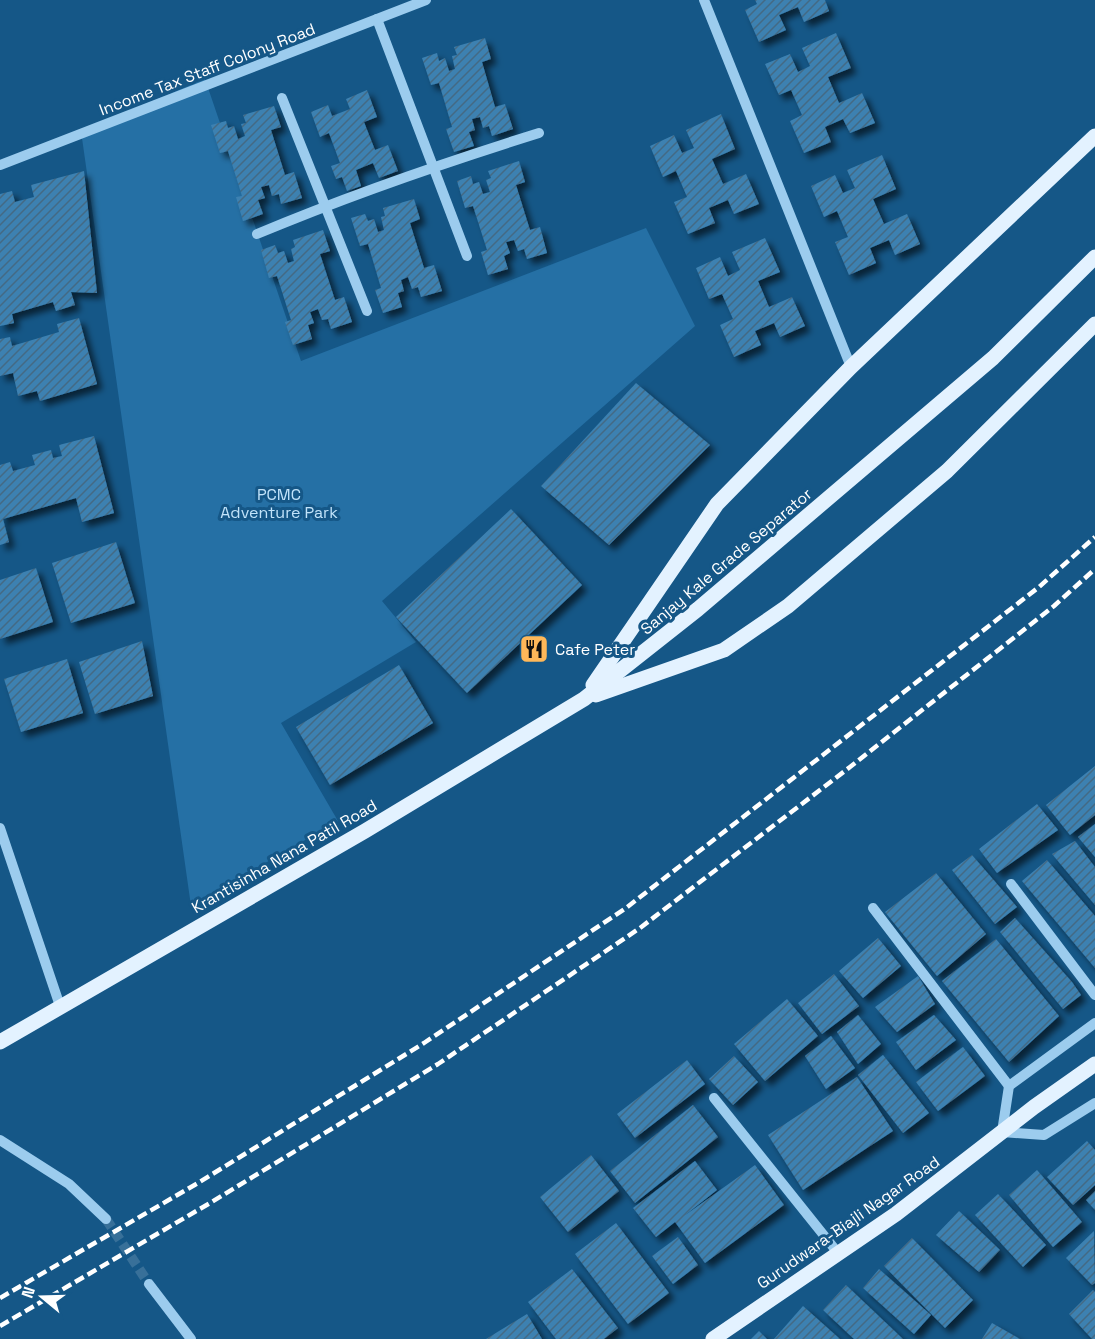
<svg xmlns="http://www.w3.org/2000/svg" width="1095" height="1339" viewBox="0 0 1095 1339" font-family="'Space Grotesk',sans-serif">
<style>
.park{fill:#2570a5}
.building{fill:url(#building-hatch);filter:url(#shadow)}
.lines{fill:none;stroke-linecap:round;stroke-linejoin:round}
.minor-tunnel{stroke:#387099;stroke-width:10;stroke-dasharray:10 5;stroke-linecap:butt}
.minor{stroke:#9cccee;stroke-width:10}
.major{stroke:#e3f2ff;stroke-width:15}
.rail{stroke:#fff;stroke-width:4.5;stroke-dasharray:10 4.5;stroke-linecap:butt}
.labels{text-anchor:middle;stroke-width:6;stroke-linejoin:round;paint-order:stroke}
.street-label{font-size:16px;fill:#fff;stroke:#155787}
.park-label{font-size:16px;fill:#c1e3fa;stroke:#155787}
.poi-label{font-size:16px;fill:#fff;stroke:#155787;text-anchor:start}
</style>
<defs>
<pattern id="building-hatch" width="6" height="6" patternUnits="userSpaceOnUse" patternTransform="scale(1.5)"><rect width="6" height="6" fill="#3d81b1"/><path d="M-1 1l2-2M0 6l6-6M5 7l2-2" fill="none" stroke="#446984"/></pattern>
<filter id="shadow"><feDropShadow dx="5.5" dy="5.5" stdDeviation="3" flood-color="#0009"/></filter>
</defs>
<rect width="100%" height="100%" fill="#155787"/>
<!-- park -->
<polygon class="park" points="205,79 301,361 646,228 695,326 382,601 416,642 281,723 338,821 191,906 81,131"/>
<!-- building -->
<g class="building">
<polygon points="755,0 825,0 829,11 804,22 798,7 779,15 786,30 759,42 745,10 757,4"/>
<polygon points="836,33 851,68 828,77 839,103 862,93 875,123 850,133 843,119 825,127 831,142 804,153 790,121 802,115 791,90 779,95 765,64 790,54 798,72 810,66 802,48"/>
<polygon points="485,38 491,59 482,62 495,107 505,104 513,129 492,136 489,126 483,128 480,117 472,119 475,130 469,132 474,146 454,152 446,129 452,127 439,83 431,85 422,58 437,53 439,61 445,58 449,71 455,69 452,56 457,55 454,47"/>
<polygon points="367,90 377,117 364,122 375,150 388,145 398,171 379,178 373,163 356,170 361,186 347,191 342,177 336,179 331,166 340,163 329,133 320,137 311,112 328,105 332,116 350,109 346,99"/>
<polygon points="274,106 281,127 271,130 285,175 294,172 302,198 281,204 279,194 272,196 269,185 261,187 265,198 258,200 263,214 243,221 236,197 242,196 228,151 220,153 211,125 226,121 228,128 234,126 238,139 245,136 241,124 246,123 243,115"/>
<polygon points="721,114 735,149 712,159 723,184 746,174 759,204 734,214 728,200 709,208 715,223 688,234 674,202 687,197 676,171 663,177 650,146 674,135 682,153 694,148 686,130"/>
<polygon points="882,155 896,189 873,199 884,224 907,214 920,244 895,255 889,240 870,248 876,263 849,275 835,242 848,237 837,211 824,217 811,186 835,175 843,193 855,188 847,170"/>
<polygon points="519,161 525,182 516,185 530,230 540,227 547,253 527,259 524,249 518,251 514,240 506,242 510,253 504,256 508,269 488,275 481,252 487,250 473,206 465,208 457,181 471,176 473,184 479,182 483,194 490,192 486,180 491,178 488,171"/>
<polygon points="84,171 97,293 71,292 75,305 56,311 53,302 12,314 14,323 0,326 0,194 12,191 15,202 34,197 31,185"/>
<polygon points="414,199 420,219 410,223 424,268 434,265 442,291 421,297 418,287 412,289 408,277 401,280 404,291 398,293 402,307 383,313 375,290 381,288 368,244 360,246 351,218 365,214 368,221 374,219 378,232 384,230 381,217 385,216 383,208"/>
<polygon points="323,230 330,251 320,254 335,300 344,297 352,322 331,329 328,319 322,320 318,309 310,312 314,323 308,325 312,339 293,345 285,322 291,320 277,276 269,278 261,250 275,245 278,253 284,251 288,263 294,261 291,249 295,247 293,240"/>
<polygon points="765,238 780,272 758,281 769,307 792,297 805,326 780,337 774,323 755,331 761,345 734,357 720,325 733,319 722,294 709,299 696,268 720,257 728,276 740,270 732,252"/>
<polygon points="79,318 97,384 40,401 37,391 18,396 13,373 0,376 0,339 10,337 12,346 59,332 57,324"/>
<polygon points="636,383 710,445 609,545 541,486"/>
<polygon points="94,436 114,513 82,522 76,498 3,519 9,542 0,545 0,465 10,462 13,471 35,465 32,455 51,450 53,458 62,456 59,445"/>
<polygon points="511,509 582,585 467,693 396,617"/>
<polygon points="116,542 135,603 71,623 52,563"/>
<polygon points="36,568 53,622 0,639 0,580"/>
<polygon points="142,641 153,696 95,714 79,662"/>
<polygon points="67,659 83,713 21,732 4,679"/>
<polygon points="399,665 433,723 330,785 296,727"/>
<polygon points="1095,766 1095,815 1070,835 1046,805"/>
<polygon points="1037,804 1058,830 997,873 979,849"/>
<polygon points="1095,824 1095,857 1078,837"/>
<polygon points="1075,841 1095,867 1095,905 1052,854"/>
<polygon points="972,855 1017,907 995,924 952,870"/>
<polygon points="1047,860 1095,916 1095,968 1022,881"/>
<polygon points="936,873 986,934 937,976 885,912"/>
<polygon points="1015,918 1072,982 1081,995 1063,1009 1000,932"/>
<polygon points="878,938 901,966 863,998 839,971"/>
<polygon points="996,939 1059,1016 1009,1062 942,981"/>
<polygon points="834,974 859,1006 822,1034 798,1003"/>
<polygon points="918,976 935,1004 897,1032 875,1007"/>
<polygon points="787,999 818,1036 765,1081 734,1044"/>
<polygon points="858,1015 881,1044 858,1064 837,1032"/>
<polygon points="934,1015 956,1040 916,1070 896,1042"/>
<polygon points="831,1036 855,1068 826,1089 805,1056"/>
<polygon points="963,1047 985,1076 938,1111 916,1082"/>
<polygon points="883,1055 929,1113 903,1133 858,1075"/>
<polygon points="734,1056 758,1082 733,1105 709,1079"/>
<polygon points="687,1060 705,1084 635,1138 617,1114"/>
<polygon points="857,1077 893,1131 803,1190 768,1135"/>
<polygon points="693,1105 718,1137 635,1203 610,1171"/>
<polygon points="1087,1141 1095,1150 1095,1185 1073,1205 1047,1177"/>
<polygon points="591,1155 619,1191 568,1232 540,1197"/>
<polygon points="695,1161 717,1190 684,1216 755,1165 784,1205 705,1263 675,1222 656,1237 633,1208"/>
<polygon points="1037,1170 1082,1222 1053,1247 1009,1195"/>
<polygon points="1095,1191 1095,1210 1086,1200"/>
<polygon points="998,1194 1046,1245 1023,1267 975,1215"/>
<polygon points="959,1211 1000,1250 979,1272 936,1235"/>
<polygon points="616,1223 669,1293 628,1324 575,1254"/>
<polygon points="1094,1231 1095,1283 1092,1285 1066,1258"/>
<polygon points="678,1237 698,1265 673,1284 652,1256"/>
<polygon points="912,1238 973,1300 945,1328 884,1266"/>
<polygon points="572,1269 618,1328 604,1339 556,1339 528,1302"/>
<polygon points="879,1269 931,1315 914,1334 863,1288"/>
<polygon points="846,1285 903,1339 854,1339 823,1310"/>
<polygon points="1093,1290 1095,1292 1095,1339 1092,1339 1069,1314"/>
<polygon points="803,1306 840,1339 774,1339"/>
<polygon points="527,1314 542,1339 486,1339"/>
<polygon points="992,1323 1020,1339 982,1339"/>
<polygon points="759,1331 767,1339 751,1339"/>
</g>
<g class="lines">
<!-- minor-tunnel -->
<polyline class="minor-tunnel" points="106,1219 149,1284"/>
<!-- minor -->
<g class="minor">
<polyline points="704,0 851,367"/>
<polyline points="377,19 467,256"/>
<polyline points="282,98 367,311"/>
<polyline points="0,165 426,0"/>
<path d="M257 234C350 195 443 163 539 133"/>
<polyline points="0,828 60,1006"/>
<polyline points="1011,884 1095,995"/>
<polyline points="873,908 1009,1086"/>
<polyline points="1095,1023 1009,1086 1002,1132 1044,1135 1095,1103"/>
<polyline points="714,1098 838,1253"/>
<polyline points="0,1140 69,1184 106,1219"/>
<polyline points="149,1284 191,1339"/>
</g>
<!-- major -->
<g class="major">
<polyline points="593,685 717,504 851,367 1095,136"/>
<polyline points="596,695 724,650 788,606 947,471 1095,324"/>
<polyline points="0,1042 365,831 584,699 698,609 993,358 1095,257"/>
<polyline points="713,1339 896,1214 1034,1107 1095,1064"/>
</g>
<!-- rail -->
<g class="rail">
<polyline points="0,1298 198,1183 424,1043 626,908 1039,587 1095,537"/>
<polyline points="0,1326 210,1203 438,1064 640,928 850,767 1054,606 1095,569"/>
</g>
</g>
<!-- icons -->
<defs>
<g id="restaurant-square" transform="scale(1.5)"><rect x="-9" y="-9" width="18" height="18" rx="4" fill="#ffb859" stroke="#155787"/><path d="M-5-6h1v4h1v-4h1v4h1v-4h1v5L-1.5 .5V6h-2V.5L-5-1ZM5-6V6H3V1.5H1.5Q1.5-4 5-6Z" fill="#111"/></g>
</defs>
<g fill-rule="evenodd">
<use href="#restaurant-square" x="534" y="649"/>
</g>
<g class="labels">
<!-- street labels -->
<g class="street-label">
<text transform="translate(207 69) rotate(-21)" y="6">Income Tax Staff Colony Road</text>
<text transform="translate(726 561) rotate(-40)" y="6">Sanjay Kale Grade Separator</text>
<text transform="translate(284 856) rotate(-30)" y="6">Krantisinha Nana Patil Road</text>
<text transform="translate(848 1222) rotate(-35)" y="6">Gurudwara-Biajli Nagar Road</text>
</g>
<!-- park labels -->
<g class="park-label">
<text x="279" y="500">PCMC<tspan x="279" dy="18">Adventure Park</tspan></text>
</g>
<!-- poi labels -->
<g class="poi-label">
<text x="555" y="655">Cafe Peter</text>
</g>
</g>
<!-- north arrow -->
<g transform="translate(42 1297) rotate(289)" stroke="#155787" stroke-width="4.5" paint-order="stroke">
<path d="M0-4.5L10 22L0 15L-10 22Z" fill="#ffffff"/>
<text y="-9" font-size="16" font-weight="bold" text-anchor="middle" fill="#ffffff">N</text>
</g>
</svg>
